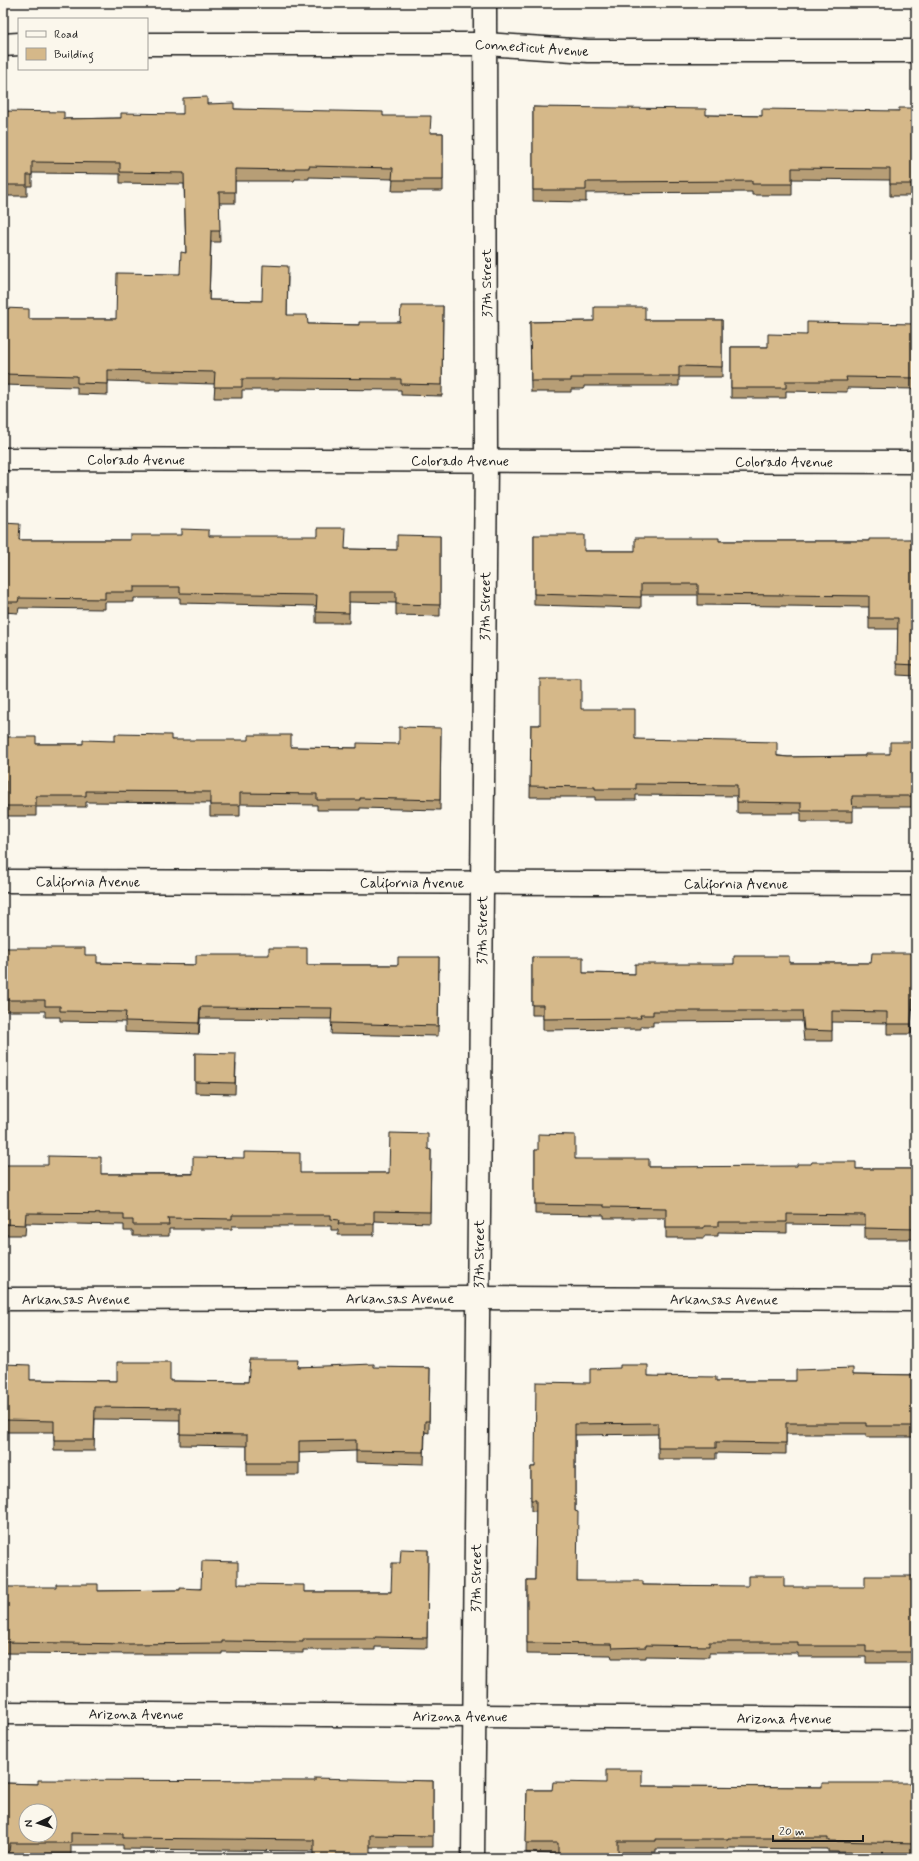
<svg xmlns="http://www.w3.org/2000/svg" width="919" height="1861" viewBox="0 0 919 1861" font-family="Mynerve,sans-serif">
<style>
.lines{fill:none;stroke-linecap:round;stroke-linejoin:round}
.minor-casing{stroke:#1c1c1c;stroke-width:25}
.minor{stroke:#fbf7ec;stroke-width:22}
.wall{fill:#b79e76;stroke:#1c1c1c}
.shaded-wall{fill:#958160;stroke:#1c1c1c}
.building{fill:#d5b889;stroke:#1c1c1c;fill-rule:evenodd}
.labels{text-anchor:middle;stroke-width:3;stroke-linejoin:round;paint-order:stroke}
.street-label{font-size:14px;fill:#1c1c1c;stroke:#fbf7ec}
</style>
<rect width="100%" height="100%" fill="#fbf7ec"/>
<filter id="ink" filterUnits="userSpaceOnUse"><feTurbulence type="fractalNoise" baseFrequency=".025" numOctaves="2"/><feDisplacementMap in="SourceGraphic" scale="8" xChannelSelector="R" yChannelSelector="G"/><feConvolveMatrix kernelMatrix="1 2 1 2 8 2 1 2 1" color-interpolation-filters="sRGB"/></filter>
<g filter="url(#ink)">
<g class="lines">
<!-- minor casing -->
<g class="minor-casing">
<g id="minor">
<path id="s1" d="M147 44H485L588 51H916"/>
<polyline points="3,45 19,44"/>
<path id="s2" d="M3 459 916 462"/>
<path id="s3" d="M3 881 916 884"/>
<path id="s4" d="M3 1299 479 1298 916 1300"/>
<path id="s5" d="M3 1713 916 1719"/>
<path id="s6" d="M473 1858 486 461 485 3"/>
</g>
</g>
<!-- minor -->
<use href="#minor" class="minor"/>
</g>
<!-- wall -->
<g class="wall">
<polygon points="207,104 234,109 383,116 430,133 443,133 443,191 392,191 393,179 309,177 309,179 295,179 294,181 235,181 235,203 219,203 220,242 211,242 209,300 262,301 288,277 287,315 308,324 359,325 400,322 443,306 442,396 401,395 401,390 279,389 279,390 242,390 242,398 214,398 215,384 108,381 108,395 77,394 77,387 3,385 3,308 29,319 116,319 180,274 186,253 184,184 120,183 120,174 32,173 32,186 27,186 27,196 3,196 3,111 64,119 121,118 183,114"/>
<polygon points="533,107 706,115 762,116 899,111 916,108 916,196 890,196 890,180 792,179 792,195 752,195 752,192 586,193 586,202 533,201"/>
<polygon points="645,320 722,320 722,377 679,377 679,386 584,386 584,389 571,389 571,392 531,392 530,322 594,321"/>
<polygon points="916,324 916,389 847,388 847,392 786,391 786,398 731,398 731,347 768,347 807,335"/>
<polygon points="3,523 20,540 130,540 209,536 346,549 397,550 440,536 440,616 396,615 396,603 349,602 349,623 316,623 316,606 180,603 180,598 134,598 134,602 105,602 105,609 19,608 18,613 3,612"/>
<polygon points="534,535 584,551 635,551 719,541 869,541 916,539 916,676 897,675 898,629 869,629 869,607 698,605 698,595 641,595 641,608 534,605"/>
<polygon points="581,709 635,739 788,757 865,756 890,754 916,742 916,807 853,807 853,822 801,822 801,813 737,813 737,796 636,795 636,800 595,800 595,797 530,797 531,725 540,725"/>
<polygon points="441,728 440,810 360,808 360,810 317,810 317,805 240,804 240,816 210,816 210,803 86,802 86,807 36,807 36,816 6,816 6,792 3,792 3,737 36,744 83,744 115,741 171,740 291,747 357,748 399,744"/>
<polygon points="3,948 85,955 97,963 196,965 398,965 439,957 438,1036 331,1034 332,1019 200,1018 199,1034 125,1032 125,1022 60,1021 60,1017 45,1017 45,1011 3,1011"/>
<polygon points="916,953 916,1009 912,1009 911,1034 887,1034 887,1023 832,1022 832,1041 804,1041 802,1021 653,1022 653,1026 641,1026 641,1029 543,1030 543,1015 532,1015 532,957 583,973 635,974 734,964 789,963 871,963"/>
<polygon points="195,1053 236,1064 235,1094 195,1093"/>
<polygon points="428,1149 431,1150 430,1223 374,1221 374,1235 338,1235 338,1230 331,1230 331,1226 232,1226 232,1229 169,1229 169,1236 133,1236 133,1231 124,1231 124,1225 26,1223 25,1235 3,1235 3,1165 101,1174 389,1173"/>
<polygon points="535,1150 575,1159 649,1167 856,1169 916,1169 916,1239 865,1239 865,1225 787,1224 787,1233 718,1232 718,1236 704,1236 704,1238 666,1238 666,1218 604,1218 604,1215 535,1214"/>
<polygon points="3,1364 30,1380 117,1381 170,1381 248,1382 297,1367 430,1368 429,1433 425,1432 424,1464 356,1462 356,1451 299,1453 299,1475 247,1475 247,1446 180,1445 180,1420 95,1419 94,1451 54,1451 54,1432 3,1432"/>
<polygon points="853,1374 916,1375 916,1437 866,1437 866,1434 786,1434 786,1454 716,1453 716,1459 658,1459 658,1434 575,1435 575,1511 577,1581 643,1585 916,1590 916,1654 915,1654 915,1663 866,1663 866,1657 798,1657 798,1653 709,1653 709,1657 646,1656 646,1658 612,1658 611,1655 527,1654 527,1580 535,1580 536,1511 531,1511 531,1467 535,1467 590,1383 648,1376 716,1381 796,1381"/>
<polygon points="428,1550 427,1648 375,1647 375,1650 303,1650 303,1653 222,1652 222,1654 130,1654 3,1653 3,1587 98,1591 180,1590 201,1589 238,1584 304,1592 391,1592 400,1563"/>
<polygon points="433,1781 433,1847 370,1847 314,1851 123,1849 123,1845 71,1845 71,1854 10,1854 10,1858 3,1858 3,1783 38,1784"/>
<polygon points="916,1783 916,1853 828,1852 828,1849 728,1848 728,1849 656,1849 656,1852 618,1852 558,1854 526,1853 527,1790 552,1790 642,1786 822,1787"/>
</g>
<!-- shaded-wall -->
<g class="shaded-wall">
<polygon points="912,999 912,1009 911,1034 911,1024"/>
<polygon points="200,1007 200,1018 199,1034 199,1023"/>
</g>
<!-- building -->
<g class="building">
<polygon points="207,97 207,104 234,103 234,109 383,112 383,116 431,116 430,133 443,133 443,180 392,180 393,168 309,166 309,168 295,168 294,170 235,169 235,192 219,192 220,231 211,231 209,300 262,301 263,265 288,266 287,315 307,315 308,324 359,325 359,322 400,322 401,306 443,306 442,385 401,384 401,379 279,378 279,379 242,379 242,387 214,387 215,372 108,370 108,384 77,383 77,376 3,374 3,308 29,309 29,319 116,319 117,273 180,274 181,252 186,253 184,173 120,172 120,163 32,162 32,175 27,175 27,185 3,185 3,111 64,112 64,119 121,118 121,113 183,114 183,98"/>
<polygon points="533,107 706,109 706,115 762,116 762,109 899,111 899,108 916,108 916,184 890,184 890,169 792,168 792,184 752,184 752,181 586,182 586,190 533,190"/>
<polygon points="594,307 645,307 645,320 722,320 722,367 679,366 679,376 584,376 584,378 571,378 571,381 531,381 530,322 594,321"/>
<polygon points="807,322 916,324 916,378 846,377 847,381 786,381 786,388 731,388 731,347 768,347 768,334 807,335"/>
<polygon points="3,523 20,524 19,540 130,540 130,535 181,535 181,529 209,530 209,536 318,536 318,528 346,528 345,549 397,550 397,535 440,536 440,605 396,604 396,592 349,592 349,613 316,612 317,595 180,593 180,587 134,587 134,592 105,592 105,599 19,598 18,602 3,602"/>
<polygon points="534,535 584,535 584,551 635,551 635,538 719,538 719,541 869,541 869,539 916,539 916,665 897,664 898,618 869,618 869,596 698,594 698,584 641,584 641,597 534,594"/>
<polygon points="540,679 581,679 581,709 635,709 635,739 777,742 777,756 788,757 865,756 865,754 890,754 890,742 916,742 916,796 852,796 853,811 801,811 801,803 737,802 737,785 636,784 636,789 595,789 595,787 530,786 531,725 540,725"/>
<polygon points="399,727 441,728 440,800 360,798 360,800 317,800 317,794 240,793 240,805 210,805 210,792 86,791 86,796 36,796 36,806 6,806 6,781 3,781 3,737 36,737 36,744 83,744 83,740 115,741 115,734 171,735 171,740 249,740 249,735 291,735 291,747 357,748 357,743 399,744"/>
<polygon points="3,948 85,948 85,955 97,955 97,963 196,965 196,955 269,955 269,948 307,948 307,965 398,965 398,957 439,957 438,1026 331,1023 332,1008 200,1007 199,1023 125,1021 126,1012 60,1011 60,1006 45,1006 45,1000 3,1000"/>
<polygon points="872,953 916,953 916,999 912,999 911,1024 887,1024 887,1012 832,1011 832,1031 804,1030 802,1011 653,1011 653,1015 640,1015 641,1018 543,1019 543,1005 532,1005 532,957 583,957 583,973 635,974 635,964 734,964 734,956 789,956 789,963 871,963"/>
<polygon points="195,1053 236,1054 235,1083 195,1082"/>
<polygon points="390,1133 428,1134 428,1149 431,1150 430,1212 374,1211 374,1224 338,1224 339,1220 331,1219 331,1215 232,1215 232,1219 168,1218 169,1225 133,1225 133,1220 124,1220 124,1214 26,1213 25,1225 3,1224 3,1165 48,1165 48,1156 101,1157 101,1174 193,1174 193,1157 244,1158 244,1152 300,1153 300,1173 389,1173"/>
<polygon points="538,1134 575,1135 575,1159 649,1159 649,1167 797,1166 797,1164 811,1164 812,1162 856,1162 856,1169 916,1169 916,1229 865,1228 865,1215 787,1214 787,1222 718,1222 718,1226 704,1226 704,1228 666,1228 666,1208 604,1207 604,1205 535,1204 535,1150 538,1150"/>
<polygon points="250,1360 298,1360 297,1367 374,1364 374,1367 430,1368 429,1421 425,1421 424,1452 356,1451 356,1440 299,1441 299,1463 247,1463 247,1435 180,1434 180,1408 95,1407 94,1440 54,1440 54,1421 3,1420 3,1364 30,1365 30,1380 117,1381 117,1362 170,1362 170,1381 248,1382"/>
<polygon points="620,1365 648,1365 648,1376 716,1377 716,1381 796,1381 796,1370 853,1368 853,1374 916,1375 916,1426 866,1426 866,1423 786,1423 786,1443 716,1442 716,1448 658,1448 658,1423 575,1424 575,1511 578,1512 577,1581 643,1581 643,1585 748,1586 748,1576 784,1576 784,1587 865,1587 865,1576 914,1576 914,1590 916,1590 916,1643 915,1643 915,1652 866,1652 866,1646 798,1646 798,1642 709,1642 709,1646 646,1645 646,1647 612,1648 611,1644 527,1643 527,1580 535,1580 536,1500 531,1500 531,1467 535,1467 536,1382 590,1383 590,1369 620,1368"/>
<polygon points="401,1549 428,1550 427,1638 375,1637 375,1639 303,1639 303,1642 222,1641 222,1643 130,1644 3,1642 3,1587 56,1587 56,1584 98,1584 98,1591 180,1590 180,1588 201,1589 202,1561 238,1562 238,1584 304,1585 304,1592 391,1592 392,1563 400,1563"/>
<polygon points="606,1770 642,1770 642,1786 822,1787 822,1783 916,1783 916,1843 828,1841 828,1838 728,1838 728,1839 656,1839 656,1841 618,1841 618,1858 558,1858 558,1843 526,1843 527,1790 552,1790 553,1782 606,1783"/>
<path d="M315 1778 433 1781V1836L370 1835V1858H314V1840L123 1838V1834L71 1833V1843H10L9 1852H3V1783L38 1784V1780L315 1781ZM26 1811H50V1835H26Z"/>
</g>
</g>
<g class="labels">
<!-- street labels -->
<g class="street-label">
<text dy="5" stroke="none"><textPath href="#s1" startOffset="385">Connecticut Avenue</textPath></text>
<text transform="translate(486 283) rotate(-90)" y="5">37th Street</text>
<text dy="5" stroke="none"><textPath href="#s2" startOffset="133">Colorado Avenue</textPath></text>
<text dy="5" stroke="none"><textPath href="#s2" startOffset="457">Colorado Avenue</textPath></text>
<text dy="5" stroke="none"><textPath href="#s2" startOffset="781">Colorado Avenue</textPath></text>
<text dy="5" stroke="none"><textPath href="#s6" startOffset="1252">37th Street</textPath></text>
<text dy="5" stroke="none"><textPath href="#s3" startOffset="85">California Avenue</textPath></text>
<text dy="5" stroke="none"><textPath href="#s3" startOffset="409">California Avenue</textPath></text>
<text dy="5" stroke="none"><textPath href="#s3" startOffset="733">California Avenue</textPath></text>
<text dy="5" stroke="none"><textPath href="#s6" startOffset="928">37th Street</textPath></text>
<text dy="5" stroke="none"><textPath href="#s6" startOffset="604">37th Street</textPath></text>
<text dy="5" stroke="none"><textPath href="#s4" startOffset="397">Arkansas Avenue</textPath></text>
<text dy="5" stroke="none"><textPath href="#s4" startOffset="73">Arkansas Avenue</textPath></text>
<text dy="5" stroke="none"><textPath href="#s4" startOffset="721">Arkansas Avenue</textPath></text>
<text dy="5" stroke="none"><textPath href="#s6" startOffset="280">37th Street</textPath></text>
<text dy="5" stroke="none"><textPath href="#s5" startOffset="133">Arizona Avenue</textPath></text>
<text dy="5" stroke="none"><textPath href="#s5" startOffset="457">Arizona Avenue</textPath></text>
<text dy="5" stroke="none"><textPath href="#s5" startOffset="781">Arizona Avenue</textPath></text>
</g>
</g>
<!-- margin -->
<rect width="919" height="1861" fill="none" stroke="#fbf7ec" stroke-width="16"/>
<rect x="8" y="8" width="903" height="1845" fill="none" stroke="#1c1c1c" stroke-width="1.5" filter="url(#ink)"/>
<!-- legend -->
<rect x="18" y="18" width="130" height="52" fill="#fbf7ec" stroke="#a29f99"/>
<rect x="26" y="31" width="20" height="6" fill="#fbf7ec" stroke="#a29f99"/>
<text x="54" y="38" font-size="12" fill="#1c1c1c">Road</text>
<rect x="26" y="48" width="20" height="12" fill="#d5b889" stroke="#a29f99"/>
<text x="54" y="58" font-size="12" fill="#1c1c1c">Building</text>
<!-- north arrow -->
<g transform="translate(38 1823) rotate(266)"><circle r="19" fill="#fbf7ec" stroke="#a29f99"/>
<path d="M0-3L7 15L0 10L-7 15Z" fill="#1c1c1c"/>
<text y="-6" font-size="11" font-weight="bold" text-anchor="middle" fill="#1c1c1c">N</text>
</g>
<!-- scale -->
<path d="M773 1835v6h90v-6" fill="none" stroke="#1c1c1c" stroke-width="2"/>
<text x="779" y="1835" font-size="12" fill="#1c1c1c" stroke="#fbf7ec" stroke-width="3" paint-order="stroke">20 m</text>
</svg>
